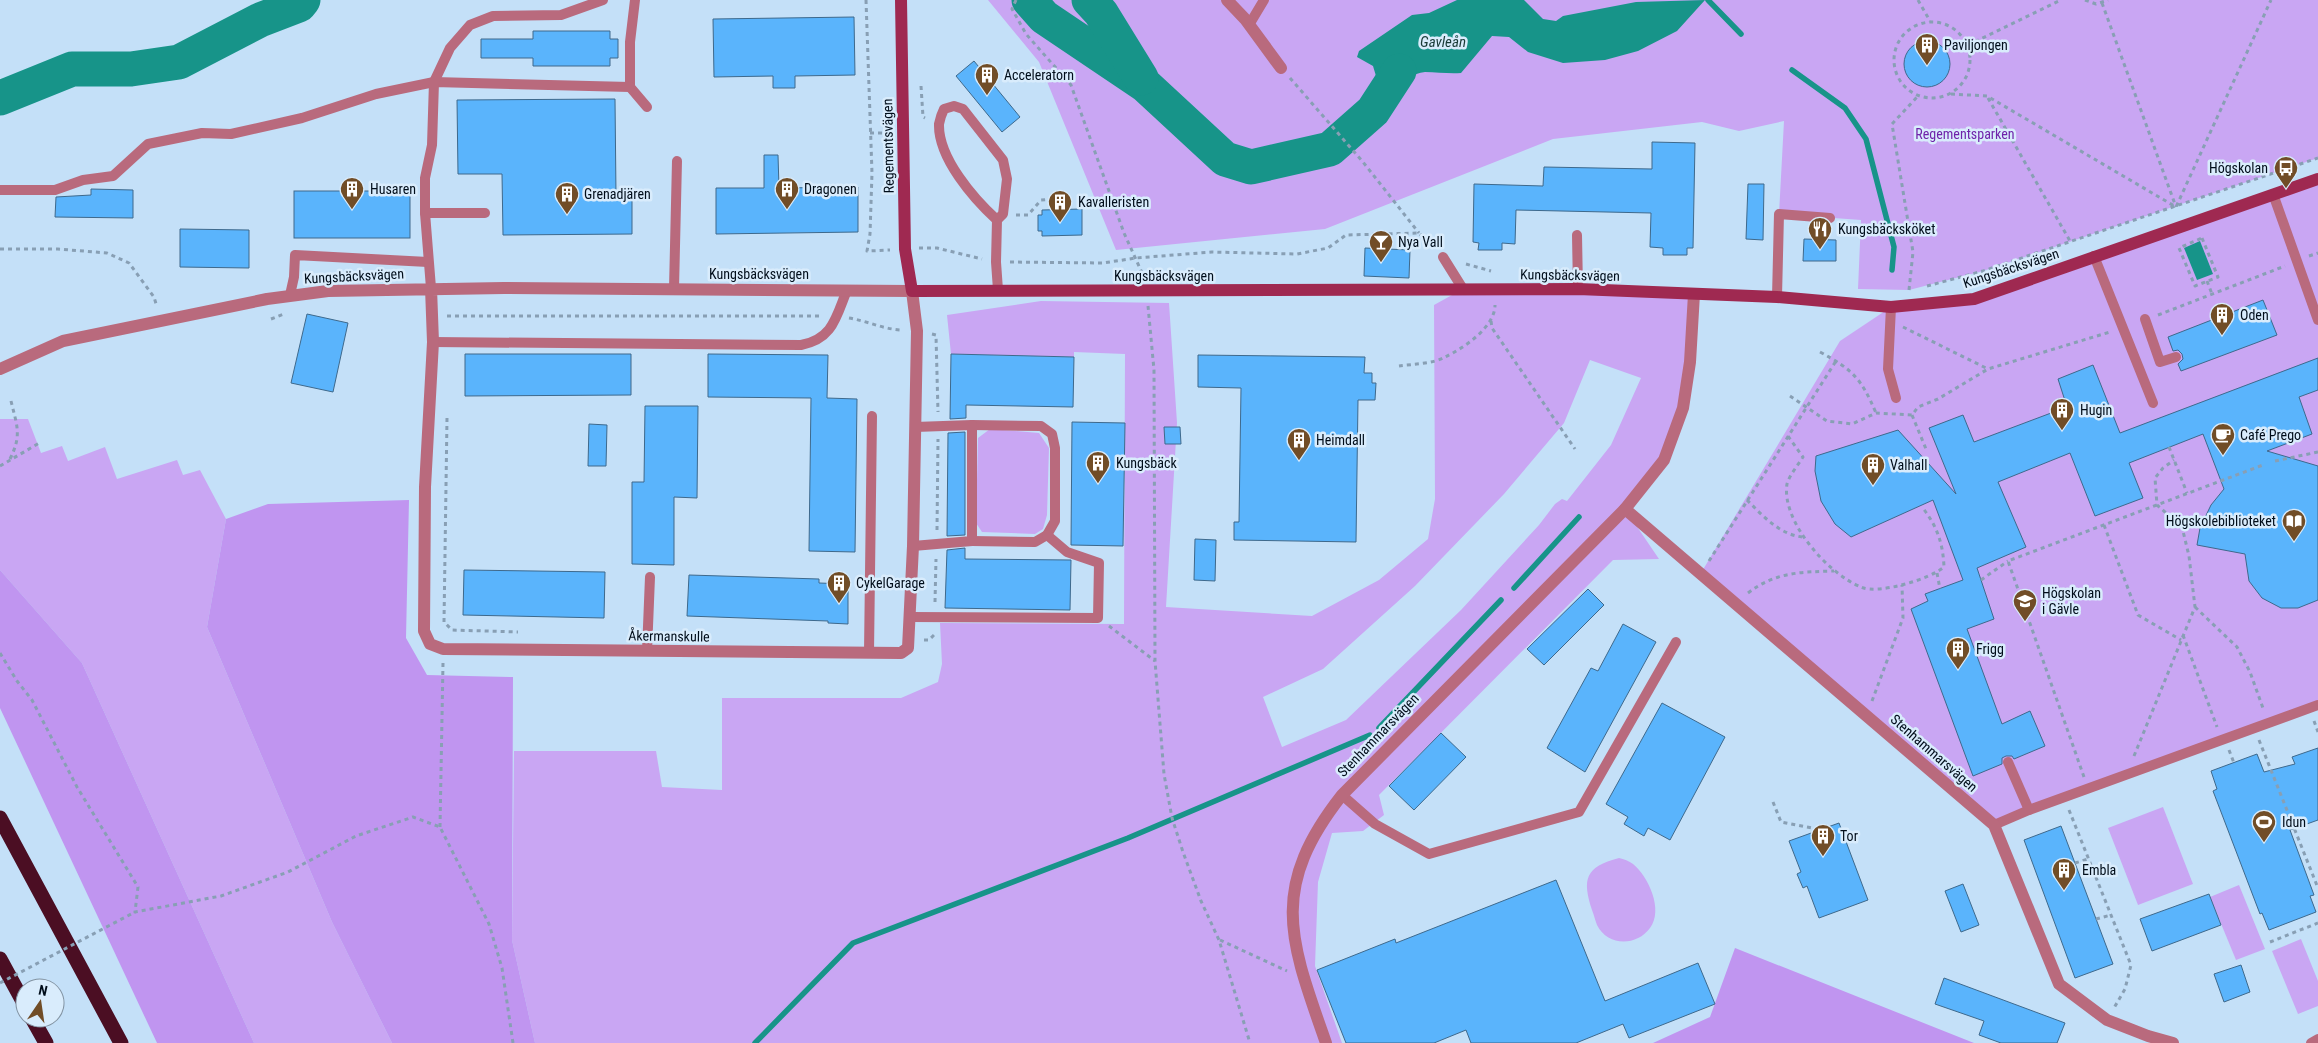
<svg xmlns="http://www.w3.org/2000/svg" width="2318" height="1043" viewBox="0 0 2318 1043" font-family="'Roboto Condensed',sans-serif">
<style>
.green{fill:#c9a6f3;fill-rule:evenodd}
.forest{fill:#c095f0}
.water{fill:#179489}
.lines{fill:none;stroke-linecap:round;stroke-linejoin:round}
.stream{stroke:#179489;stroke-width:5.5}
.river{stroke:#179489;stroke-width:35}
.building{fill:#5ab4fc;stroke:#3e698c}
.path{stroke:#889fb4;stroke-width:3;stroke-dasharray:4 4;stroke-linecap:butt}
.lane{stroke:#b96a7d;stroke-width:10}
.street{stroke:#b96a7d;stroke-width:12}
.secondary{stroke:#9f2951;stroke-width:12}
.highway{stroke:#4b0e23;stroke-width:15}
.path-bridge{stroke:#889fb4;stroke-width:3;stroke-dasharray:4 4;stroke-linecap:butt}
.labels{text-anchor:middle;stroke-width:5;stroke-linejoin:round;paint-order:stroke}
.poi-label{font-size:14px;fill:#000d1a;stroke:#d9ecfc;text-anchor:start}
.park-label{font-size:14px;fill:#6f23aa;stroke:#d9ecfc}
.street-label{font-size:14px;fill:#000d1a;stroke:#d9ecfc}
.water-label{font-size:15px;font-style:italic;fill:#183935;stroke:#d9ecfc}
</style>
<rect width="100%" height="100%" fill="#c4e0f8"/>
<!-- green -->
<g class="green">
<polygon points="988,0 2318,0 2318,158 1983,271 1909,290 1858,289 1861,220 1779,214 1784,121 1739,131 1702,122 1553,139 1325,229 1116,250 1039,62"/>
<polygon points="2318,176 2318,709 1994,825 1701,573 1840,341 1891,307 1974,299"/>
<path d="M1463 289 1694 294 1690 362 1664 460 1625 509 1659 559 1613 560 1379 795 1384 815 1363 831 1332 833 1318 882 1315 966 1342 1043H535L512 940 514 751H656L662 787 722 790V698H901L938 682 942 664 940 623 1124 624 1125 354 1074 352V357L951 354 947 315 1041 301 1169 303 1177 423 1166 607 1312 616 1379 580 1428 539 1435 499 1434 305ZM1590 360 1641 378 1611 445 1567 501 1562 499 1555 504 1539 525 1461 610 1346 720 1282 747 1263 697 1323 669 1415 586 1504 494 1564 423Z"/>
<polygon points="0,419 28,419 41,453 62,446 68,461 105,447 117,479 177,460 183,475 200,470 226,519 207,627 332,922 392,1043 254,1043 82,663 0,570"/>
<polygon points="990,429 1039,433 1049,448 1047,515 1043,529 1035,534 982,532 976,523 978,438"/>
<polygon points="2163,807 2193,884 2138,905 2108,828"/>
<path d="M1619 858C1624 859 1629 861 1633 864 1648 876 1664 910 1650 928 1637 946 1608 947 1597 925 1595 920 1594 915 1592 910 1582 879 1585 867 1619 858Z"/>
<polygon points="2239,885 2265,949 2236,960 2210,897"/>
<polygon points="2301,939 2318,981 2318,1006 2298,1014 2272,951"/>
</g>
<!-- forest -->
<g class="forest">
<polygon points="409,500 406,638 427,675 513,677 512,940 535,1043 392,1043 332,922 207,627 226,519 268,504"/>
<polygon points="0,570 82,663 254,1043 157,1043 0,708"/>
<polygon points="1735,948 1974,1043 1653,1043 1710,1017"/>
</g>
<!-- water -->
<g class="water">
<path d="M1457 0H1524L1543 19 1556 21 1563 16 1636 2 1705 0 1677 31 1638 51 1605 60 1563 63 1528 52 1509 37 1492 36 1461 73C1449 74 1437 72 1425 72 1400 74 1392 103 1383 121L1367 105 1376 76 1373 66 1357 57 1359 51 1412 15 1429 13Z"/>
<polygon points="2200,241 2213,274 2197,280 2184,248"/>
</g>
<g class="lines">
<!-- stream -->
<g class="stream">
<polyline points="1708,0 1741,34"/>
<polyline points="1792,70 1845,108 1866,139 1894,247 1892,270"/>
<polyline points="1514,588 1579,517"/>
<polyline points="1379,728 1501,600"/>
<polyline points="755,1043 853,943 1128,838 1370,735"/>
</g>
<!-- river -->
<g class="river">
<polyline points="1029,0 1044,17 1145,85 1225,159 1251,167 1330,149 1373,111 1399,71"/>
<polyline points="1089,0 1101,13 1141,78"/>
<polyline points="0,98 72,69 131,69 179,62 260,20 299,5 303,0"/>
</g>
</g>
<!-- building -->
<g class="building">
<polygon points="854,17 855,75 795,76 795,88 773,88 773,76 714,77 713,19"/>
<polygon points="533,31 610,31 610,39 618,39 618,58 610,58 610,66 533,66 533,58 481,58 481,39 533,39"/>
<circle cx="1927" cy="64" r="23"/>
<polygon points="974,61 1020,117 1002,132 956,76"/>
<polygon points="615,99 616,195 632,195 632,234 503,235 502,174 458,174 457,100"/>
<polygon points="1652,142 1695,143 1693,248 1687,248 1687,255 1663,255 1663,248 1650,247 1651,213 1516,210 1515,244 1502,243 1502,250 1478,250 1479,243 1473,242 1474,184 1543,186 1544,167 1652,169"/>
<polygon points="764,155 778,155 779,188 858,187 858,232 716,234 716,188 764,188"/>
<polygon points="1748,184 1764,184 1763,240 1746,239"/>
<polygon points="91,189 133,190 133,218 55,217 56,197 91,195"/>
<rect x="294" y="191" width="116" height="47"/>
<polygon points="1082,209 1082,235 1042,236 1042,231 1038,231 1038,215 1042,215 1042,210"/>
<polygon points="180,229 249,230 249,268 180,267"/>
<polygon points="1804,239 1836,240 1836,261 1803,261"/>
<polygon points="1365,248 1410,250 1409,278 1364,276"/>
<polygon points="2263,300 2277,335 2181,371 2178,364 2183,359 2182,354 2178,350 2173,351 2168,337"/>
<polygon points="307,314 348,323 333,392 291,383"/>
<polygon points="465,354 631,354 631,395 465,396"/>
<polygon points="708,354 828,355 827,398 857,399 855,552 809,551 811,398 708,397"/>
<polygon points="951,354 1074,357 1073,407 966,405 966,418 950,419"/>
<polygon points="1198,355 1365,357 1364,373 1372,373 1372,383 1376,383 1375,400 1358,400 1356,542 1234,540 1234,522 1239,522 1241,388 1198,387"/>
<polygon points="2318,358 2318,390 2299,397 2312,434 2267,451 2318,466 2318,600 2298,608 2281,608 2262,598 2249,581 2245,554 2197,545 2200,528 2211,505 2224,489 2203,434 2129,463 2143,498 2095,516 2070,453 1998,482 2026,547 1977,568 1994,619 1967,629 2002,724 2030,711 2045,746 2014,759 2012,756 2006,756 2002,758 2002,764 1973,776 1911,609 1928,601 1925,594 1963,580 1933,500 1851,537 1835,524 1821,501 1815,471 1816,456 1898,430 1956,494 1929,428 1963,415 1974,442 2067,407 2058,379 2093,365 2120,433"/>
<polygon points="645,406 698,406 697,498 674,497 674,565 632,564 632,482 644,482"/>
<polygon points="1072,422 1125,423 1123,546 1071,545"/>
<polygon points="589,424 607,425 606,466 588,466"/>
<polygon points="1164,427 1180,427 1181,444 1165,444"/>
<polygon points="965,432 965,535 947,536 948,433"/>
<polygon points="1195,539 1216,540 1215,581 1194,580"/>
<polygon points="965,548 965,559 1071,560 1070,610 945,608 947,550"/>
<polygon points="464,570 605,572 604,618 463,615"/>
<polygon points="689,575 819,579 819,583 848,584 848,624 828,623 828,621 687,616"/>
<polygon points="1588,589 1604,605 1544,665 1527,649"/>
<polygon points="1623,624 1656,642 1585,772 1547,748 1591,668 1598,671"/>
<polygon points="1662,703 1725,737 1670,840 1648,828 1644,836 1624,824 1628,817 1606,804"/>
<polygon points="1441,733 1466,757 1414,810 1389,786"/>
<polygon points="2318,748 2318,820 2290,830 2314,895 2310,896 2316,912 2269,930 2262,913 2260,914 2213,791 2217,789 2211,771 2257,754 2264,772 2295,764 2292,757"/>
<polygon points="1839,823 1868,900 1819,918 1807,886 1803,888 1797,874 1801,872 1789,841"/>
<polygon points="2061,826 2113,964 2075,978 2024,840"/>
<polygon points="1556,880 1605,1001 1698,963 1715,1004 1629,1038 1623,1024 1576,1043 1471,1043 1466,1030 1434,1043 1346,1043 1317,970 1395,939 1396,943"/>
<polygon points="1963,884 1979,925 1961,932 1945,891"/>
<polygon points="2209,894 2221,925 2152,951 2140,919"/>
<polygon points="2241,965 2250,992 2224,1002 2214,974"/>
<polygon points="1944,978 2065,1023 2057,1043 2001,1043 1979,1035 1984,1021 1935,1004"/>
</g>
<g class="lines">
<!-- path -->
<g class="path">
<polyline points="866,0 872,173 870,234 867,251 890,250"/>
<polyline points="1016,0 1012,9 1026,34 1071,85 1124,233 1143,275"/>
<polyline points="1918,0 1930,21"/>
<polyline points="2085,0 2096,4 2108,0"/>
<polyline points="2102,3 2176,207"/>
<circle cx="1932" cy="60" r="38"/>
<polyline points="1968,45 2061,0"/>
<polyline points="1290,78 1363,162 1419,233"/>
<polyline points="921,86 923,117 925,118"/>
<polyline points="1951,94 1987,96 2176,207 2271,0"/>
<polyline points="1988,98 2070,241"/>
<polyline points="870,133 886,133"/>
<polyline points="1016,215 1028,215 1041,200 1064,198"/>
<polygon points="2202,238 2218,277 2195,286 2179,248"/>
<polyline points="919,248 937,248 982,259"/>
<polyline points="0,249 58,249 107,253 129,263 154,297 157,307"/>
<polyline points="2309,256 2318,253"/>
<polyline points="1010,262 1103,263 1136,258 1212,252 1297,254 1328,248 1346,235 1419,233 1433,247"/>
<polyline points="1466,264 1491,271"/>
<polyline points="2207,281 2212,294"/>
<polyline points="1927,286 1983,271 2318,158"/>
<polyline points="1909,290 1913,252 1892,124 1918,96"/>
<polyline points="1148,306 1154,370 1155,661 1164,774 1172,818 1183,852 1201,901 1219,940 1250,1043"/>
<polyline points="2158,315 2285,266"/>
<polyline points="447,316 821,316"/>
<path d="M849 318C867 321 883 329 901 330"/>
<polyline points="271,319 284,314"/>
<polyline points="1491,321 1492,328 1575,449"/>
<polyline points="1903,327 1988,369"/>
<polyline points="932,334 936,335 938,412"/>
<path d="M1820 352C1853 370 1861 378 1876 413"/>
<path d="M1399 366C1413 364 1433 364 1445 357 1464 348 1495 327 1495 305"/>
<polyline points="1790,396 1827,421 1852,424 1876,413 1912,415 1918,407 1938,399 1988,369 2110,332"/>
<polyline points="1912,415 1926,449"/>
<polyline points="447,418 444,622 452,630 518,632"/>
<path d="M1788 436 1803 457C1798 465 1789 476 1787 484 1781 521 1828 574 1861 587 1878 595 1930 579 1944 567 1943 543 1937 526 1922 507"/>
<polyline points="2169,447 2187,493"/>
<path d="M10 459C22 435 17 426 11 401"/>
<polyline points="2275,461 2318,452"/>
<polyline points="0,466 41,442"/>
<path d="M1747 500C1763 516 1779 534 1802 537"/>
<polyline points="2104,525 2138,615 2181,640"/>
<polyline points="937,530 938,439"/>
<polyline points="1709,561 1836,361"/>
<polyline points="1937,573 1940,589"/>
<polyline points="1981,580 2008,561"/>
<path d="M1748 593C1775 572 1801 572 1834 571"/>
<polyline points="935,602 936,559"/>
<polyline points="2195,607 2237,647 2250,672 2264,711"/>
<polyline points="1109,626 1155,661"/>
<polyline points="2183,635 2217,727"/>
<polyline points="924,640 929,640 934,635 934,631"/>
<polyline points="0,653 17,681 32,700 77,787 138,887 135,912 221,896 288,872 356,836 413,817 440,827 489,924 502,968 513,1043"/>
<polyline points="1872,701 1903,618 1902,585"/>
<polyline points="2314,721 2318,732"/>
<polyline points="2259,740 2318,888"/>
<polyline points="2229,750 2234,763"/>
<polyline points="2134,756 2195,607 2189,556 2182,527 2157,505 2155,478 2163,468 2174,460"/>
<polyline points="2084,777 2008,561 2263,465"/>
<polyline points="1773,802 1781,822 1812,828"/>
<polyline points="2069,810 2131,965 2125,989 2114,1008"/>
<polyline points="440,827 443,663"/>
<polyline points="2075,863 2088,859"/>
<polyline points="2096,919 2111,915"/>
<polyline points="1220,940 1287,971"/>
<polyline points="2270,942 2318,923"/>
</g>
<!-- lane -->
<g class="lane">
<polyline points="635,0 630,42 630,87 647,107"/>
<polyline points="1249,25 1264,0"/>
<polyline points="0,190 55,190 83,180 113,176 148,144 202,133 231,134 302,118 376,94 434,82 630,87"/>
<polyline points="2273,194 2318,320"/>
<polyline points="425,213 485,213"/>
<path d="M997 220C974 199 938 158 939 124 940 119 942 113 944 109L954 106 963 109 1003 160 1007 179 1003 214 997 220 996 262 998 290"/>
<polyline points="1577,235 1578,289"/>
<polyline points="2094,256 2153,403"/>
<polyline points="1443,257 1463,289"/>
<polyline points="431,288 425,213 425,178 432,145 434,82 450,48 470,25 493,16 561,15 603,0"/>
<polyline points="674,289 677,161"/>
<polyline points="290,295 294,277 295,255 428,262"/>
<polyline points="1777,297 1779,214 1830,218"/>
<polyline points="1891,307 1888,369 1896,398"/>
<polyline points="2145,319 2160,362 2176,357"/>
<path d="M433 342 801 345C833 339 836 317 847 290"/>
<polyline points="972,541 1035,542 1047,535 1055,521 1055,448 1052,434 1041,426 972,425"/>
<polyline points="913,546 972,541 972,425 915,427"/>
<polyline points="910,617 1098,618 1099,563 1067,552 1047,535"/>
<polyline points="647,651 650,577"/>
<polyline points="869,653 872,416"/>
<polyline points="2008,762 2029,810"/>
<polyline points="1342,795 1375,824 1429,854 1579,812 1676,642"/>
<polyline points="1994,825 2029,810 2318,705"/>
<polyline points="2311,1043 2318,1039"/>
</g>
<!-- street -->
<g class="street">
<polyline points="1227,0 1245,19 1281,68"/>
<polyline points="0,369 63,341 267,299 328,291 504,288 912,291 917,331 913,546 908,648 901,653 443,649 430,644 424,631 425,487 433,342 431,288"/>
<polyline points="1625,509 1994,825 2059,984 2107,1020 2148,1036 2173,1043"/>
<path d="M1326 1043C1290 940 1268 889 1342 795L1625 509 1664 460 1683 408 1690 362 1694 294"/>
</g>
<!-- secondary -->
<polyline class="secondary" points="901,0 905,249 912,291 1578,289 1777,297 1891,307 1974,299 2318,179"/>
<!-- highway -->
<g class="highway">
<polyline points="0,818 121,1043"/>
<polyline points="0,959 25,1005"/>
<polyline points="32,1018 46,1043"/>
</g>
<!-- path-bridge -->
<polyline class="path-bridge" points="0,983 135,912"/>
</g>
<!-- icons -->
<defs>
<g id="building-pin" transform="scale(1.25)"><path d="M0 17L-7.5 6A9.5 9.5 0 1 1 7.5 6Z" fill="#714d27" stroke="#d9ecfc"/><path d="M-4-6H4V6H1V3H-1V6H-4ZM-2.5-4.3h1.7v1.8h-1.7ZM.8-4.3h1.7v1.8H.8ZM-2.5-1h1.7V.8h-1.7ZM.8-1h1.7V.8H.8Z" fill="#fff"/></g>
<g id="bus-pin" transform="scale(1.25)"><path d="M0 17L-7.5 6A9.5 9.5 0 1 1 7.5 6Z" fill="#714d27" stroke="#d9ecfc"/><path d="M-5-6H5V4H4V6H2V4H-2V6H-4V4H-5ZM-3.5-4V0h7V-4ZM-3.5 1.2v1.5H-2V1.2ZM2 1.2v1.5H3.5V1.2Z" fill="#fff"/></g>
<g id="restaurant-pin" transform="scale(1.25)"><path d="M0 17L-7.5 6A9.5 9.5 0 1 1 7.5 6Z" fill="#714d27" stroke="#d9ecfc"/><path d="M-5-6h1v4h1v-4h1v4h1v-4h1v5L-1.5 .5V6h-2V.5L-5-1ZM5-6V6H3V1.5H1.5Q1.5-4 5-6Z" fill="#fff"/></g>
<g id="bar-pin" transform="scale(1.25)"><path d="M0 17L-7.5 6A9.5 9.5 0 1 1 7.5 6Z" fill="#714d27" stroke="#d9ecfc"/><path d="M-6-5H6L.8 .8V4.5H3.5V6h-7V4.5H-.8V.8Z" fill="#fff"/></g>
<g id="cafe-pin" transform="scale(1.25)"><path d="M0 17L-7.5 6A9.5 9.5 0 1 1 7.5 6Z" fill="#714d27" stroke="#d9ecfc"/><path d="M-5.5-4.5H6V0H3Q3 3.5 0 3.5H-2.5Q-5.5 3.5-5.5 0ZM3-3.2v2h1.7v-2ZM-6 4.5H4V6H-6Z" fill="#fff"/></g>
<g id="library-pin" transform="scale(1.25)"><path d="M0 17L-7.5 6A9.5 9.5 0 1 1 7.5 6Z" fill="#714d27" stroke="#d9ecfc"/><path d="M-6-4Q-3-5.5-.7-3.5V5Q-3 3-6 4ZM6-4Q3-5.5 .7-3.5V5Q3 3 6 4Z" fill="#fff"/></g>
<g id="university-pin" transform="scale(1.25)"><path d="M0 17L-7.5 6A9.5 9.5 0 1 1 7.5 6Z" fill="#714d27" stroke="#d9ecfc"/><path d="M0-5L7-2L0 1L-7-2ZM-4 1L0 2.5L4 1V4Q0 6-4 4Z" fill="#fff"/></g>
<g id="stadium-pin" transform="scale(1.25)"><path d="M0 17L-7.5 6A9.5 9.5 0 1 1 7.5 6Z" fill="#714d27" stroke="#d9ecfc"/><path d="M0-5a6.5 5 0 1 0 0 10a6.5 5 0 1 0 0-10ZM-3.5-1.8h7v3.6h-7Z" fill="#fff"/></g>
</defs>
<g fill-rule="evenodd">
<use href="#building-pin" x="1927" y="45"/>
<use href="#building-pin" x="987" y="75"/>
<use href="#bus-pin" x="2286" y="168"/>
<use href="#building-pin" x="352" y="189"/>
<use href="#building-pin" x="787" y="189"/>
<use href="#building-pin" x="567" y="194"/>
<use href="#building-pin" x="1060" y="202"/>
<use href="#restaurant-pin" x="1820" y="229"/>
<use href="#bar-pin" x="1381" y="242"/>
<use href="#building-pin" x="2222" y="315"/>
<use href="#building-pin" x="2062" y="410"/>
<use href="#cafe-pin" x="2223" y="435"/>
<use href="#building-pin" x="1299" y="440"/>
<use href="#building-pin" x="1098" y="463"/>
<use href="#building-pin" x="1873" y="465"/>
<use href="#library-pin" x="2294" y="521"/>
<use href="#building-pin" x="839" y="583"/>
<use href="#university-pin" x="2025" y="601"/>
<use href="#building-pin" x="1958" y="649"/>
<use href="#stadium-pin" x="2264" y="822"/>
<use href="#building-pin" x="1823" y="836"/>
<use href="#building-pin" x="2064" y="870"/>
</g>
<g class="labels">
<!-- poi labels -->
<g class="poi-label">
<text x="1944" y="50">Paviljongen</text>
<text x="1004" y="80">Acceleratorn</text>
<text x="2268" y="173" text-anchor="end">Högskolan</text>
<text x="370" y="194">Husaren</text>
<text x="804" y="194">Dragonen</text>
<text x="584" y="199">Grenadjären</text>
<text x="1078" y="207">Kavalleristen</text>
<text x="1838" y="234">Kungsbäcksköket</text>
<text x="1398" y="247">Nya Vall</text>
<text x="2240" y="320">Oden</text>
<text x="2080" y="415">Hugin</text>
<text x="2240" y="440">Café Prego</text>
<text x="1316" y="445">Heimdall</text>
<text x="1116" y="468">Kungsbäck</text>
<text x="1890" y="470">Valhall</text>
<text x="2276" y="526" text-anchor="end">Högskolebiblioteket</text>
<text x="856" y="588">CykelGarage</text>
<text x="2042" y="598">Högskolan<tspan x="2042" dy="16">i Gävle</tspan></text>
<text x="1976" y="654">Frigg</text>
<text x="2282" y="827">Idun</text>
<text x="1840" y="841">Tor</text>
<text x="2082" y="875">Embla</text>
</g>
<!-- park labels -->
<g class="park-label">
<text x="1965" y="139">Regementsparken</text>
</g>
<!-- street labels -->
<g class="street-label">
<text transform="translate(888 146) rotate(-91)" y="5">Regementsvägen</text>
<text transform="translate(2011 268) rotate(-18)" y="5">Kungsbäcksvägen</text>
<text x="759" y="279">Kungsbäcksvägen</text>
<text transform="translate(1570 275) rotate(1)" y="5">Kungsbäcksvägen</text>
<text transform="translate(354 276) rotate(-3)" y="5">Kungsbäcksvägen</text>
<text x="1164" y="281">Kungsbäcksvägen</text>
<text transform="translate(669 636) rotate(1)" y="5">Åkermanskulle</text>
<text transform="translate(1378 735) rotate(-46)" y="5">Stenhammarsvägen</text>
<text transform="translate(1934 753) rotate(41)" y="5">Stenhammarsvägen</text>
</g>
<!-- water labels -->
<g class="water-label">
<text x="1443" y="47">Gavleån</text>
</g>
</g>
<!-- north arrow -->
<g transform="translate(40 1003) rotate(13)"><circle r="24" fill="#d9ecfc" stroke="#8293a2"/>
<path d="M0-4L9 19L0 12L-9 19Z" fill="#714d27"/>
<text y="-8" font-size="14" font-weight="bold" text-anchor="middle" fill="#000d1a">N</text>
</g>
</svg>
